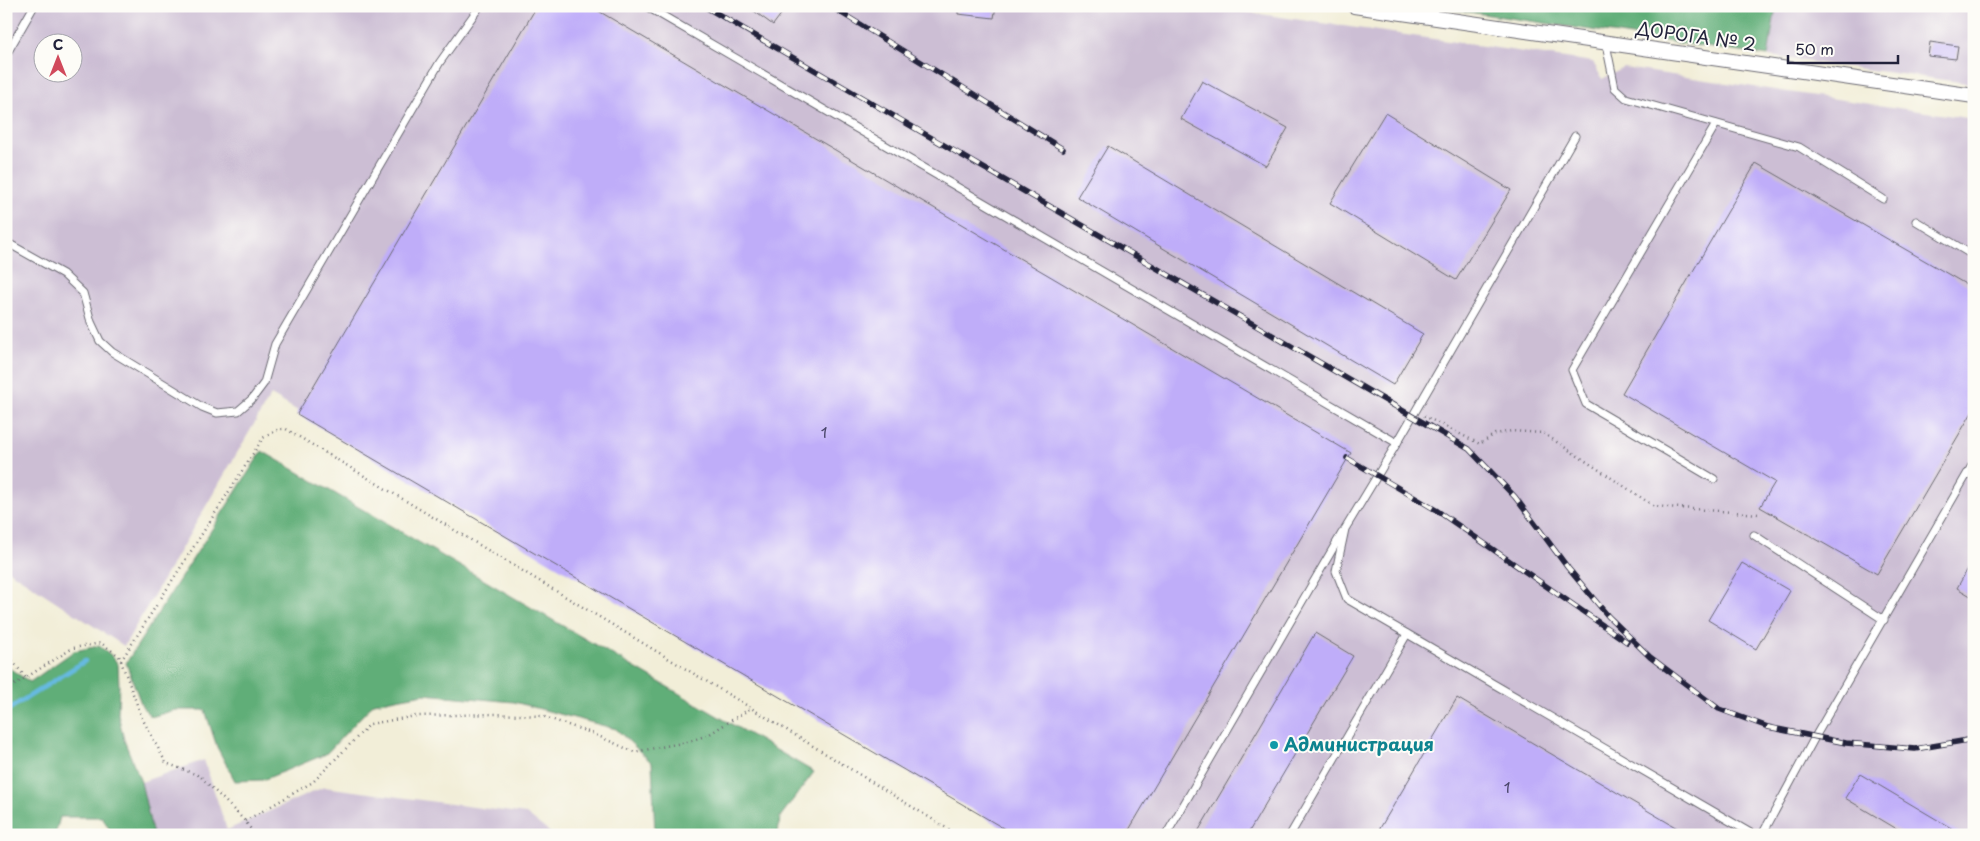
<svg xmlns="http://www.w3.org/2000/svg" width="1980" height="841" viewBox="0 0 1980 841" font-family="'Playpen Sans',sans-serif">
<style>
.industrial{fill:#ccbed4;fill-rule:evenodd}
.forest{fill:#61ae78;stroke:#42685a}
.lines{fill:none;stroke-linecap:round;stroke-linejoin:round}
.stream{stroke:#66bae2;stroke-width:4.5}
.building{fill:#bfadf9}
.service-casing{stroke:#6b6972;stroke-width:9}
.minor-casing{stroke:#6b6972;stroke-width:16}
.path{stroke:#6b6972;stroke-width:2.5;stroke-dasharray:1 4;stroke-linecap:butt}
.service{stroke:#fff;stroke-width:7}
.minor{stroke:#fff;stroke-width:14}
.rail-casing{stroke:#22223b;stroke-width:5.5}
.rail{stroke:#fdfcf7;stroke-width:4;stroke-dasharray:11;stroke-linecap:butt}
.culture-dot{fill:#0f9aa8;stroke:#fdfcf7;stroke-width:2}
.labels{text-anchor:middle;stroke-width:4;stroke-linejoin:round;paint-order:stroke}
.number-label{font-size:15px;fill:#49456a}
.street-label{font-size:18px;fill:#22223b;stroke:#fdfcf7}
.culture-label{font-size:18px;font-weight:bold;fill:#0d838f;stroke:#fdfcf7;text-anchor:start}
</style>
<rect width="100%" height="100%" fill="#fdfcf7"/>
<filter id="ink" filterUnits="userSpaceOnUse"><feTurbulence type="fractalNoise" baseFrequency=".02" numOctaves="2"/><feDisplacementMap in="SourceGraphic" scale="10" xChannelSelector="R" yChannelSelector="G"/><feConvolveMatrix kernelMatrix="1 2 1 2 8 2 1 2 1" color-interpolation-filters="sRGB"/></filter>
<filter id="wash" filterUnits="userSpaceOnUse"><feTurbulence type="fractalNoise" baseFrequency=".0096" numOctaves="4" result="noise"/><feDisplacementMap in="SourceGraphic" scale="20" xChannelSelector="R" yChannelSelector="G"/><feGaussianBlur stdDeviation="1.12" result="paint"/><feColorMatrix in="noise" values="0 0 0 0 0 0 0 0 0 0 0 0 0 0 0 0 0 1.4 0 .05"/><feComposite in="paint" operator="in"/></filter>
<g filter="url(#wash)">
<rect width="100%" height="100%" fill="#f2eed8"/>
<!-- industrial -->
<g class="industrial">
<path d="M6 6H1204L1593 62 1602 79 1624 68 1974 119V835H1015L271 395 124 646 6 569ZM42 42H72V72H42Z"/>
<polygon points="1776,6 1974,6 1974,84 1768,56"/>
<polygon points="204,760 227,830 324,787 526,814 553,835 153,835 141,782"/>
</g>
<!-- forest -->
<g class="forest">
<polygon points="1428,6 1776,6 1768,56"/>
<polygon points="262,451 814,772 780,817 778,835 655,835 652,763 616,729 514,702 424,694 374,703 326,754 263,780 235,781 217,747 205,710 175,710 151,717 142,706 126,663"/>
<polygon points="99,646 111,655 118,664 119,685 118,714 124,740 141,782 153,835 113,835 102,817 60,817 55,835 6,835 6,666 30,682 74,651"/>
</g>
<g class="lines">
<!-- stream -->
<polyline class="stream" points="6,711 85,661"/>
</g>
<g id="blocks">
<!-- building -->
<g class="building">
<polygon points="537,6 590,6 1351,453 1126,835 1015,835 297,414"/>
<polygon points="747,6 772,6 782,13 773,25"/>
<polygon points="958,6 996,6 994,18 958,14"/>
<polygon points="1930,42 1958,46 1956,59 1928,56"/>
<polygon points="1202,81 1288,128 1266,166 1181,119"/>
<polygon points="1385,113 1511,190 1456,280 1330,203"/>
<polygon points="1108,146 1423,334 1393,385 1077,197"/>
<polygon points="1756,163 1974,289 1974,409 1877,574 1760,507 1775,482 1622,393"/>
<polygon points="1974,558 1974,598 1957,588"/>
<polygon points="1742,563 1790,591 1756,649 1708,620"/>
<polygon points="1315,633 1353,656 1247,835 1196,835"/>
<polygon points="1457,698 1531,742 1689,835 1376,835"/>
<polygon points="1860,774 1963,835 1907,835 1845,798"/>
</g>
</g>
</g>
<g filter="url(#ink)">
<use href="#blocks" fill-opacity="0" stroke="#6b6972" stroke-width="1"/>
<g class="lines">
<!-- service casing -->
<g class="service-casing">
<g id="service">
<polyline points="646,6 1397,443"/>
<polyline points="1606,44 1615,88 1626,98 1799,147 1883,199"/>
<polyline points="6,55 34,6"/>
<polyline points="1575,136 1397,443 1345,529 1336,571 1347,599 1754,835"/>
<polyline points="1916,221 1974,256"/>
<polyline points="6,242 63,274 83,293 91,322 100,341 112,352 202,407 217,413 238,411 252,399 264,383 275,344 440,62 480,6"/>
<polyline points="1714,479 1586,404 1572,370 1716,124"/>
<polyline points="1754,535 1884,620"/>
<polyline points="1166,835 1342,533"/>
<polyline points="1290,835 1407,634"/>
<polyline points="1762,835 1815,737 1974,462"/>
</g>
</g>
<!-- minor casing -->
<g class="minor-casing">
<polyline id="minor" points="1354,6 1974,96"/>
</g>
<!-- path -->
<g class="path">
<polyline points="1424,416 1480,444 1495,434 1512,431 1543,433 1654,506 1759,514"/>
<polyline points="6,653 26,678"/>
<polyline points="121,661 263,438 279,429 286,429 751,708"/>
<polyline points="6,690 73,648 101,643 119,656 142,718 166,763 200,776 245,821 255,835"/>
<polyline points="245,821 313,782 370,724 416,716 495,714 542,716 594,734 634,752 687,742 708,735 751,708 958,835"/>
</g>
<!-- service -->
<use href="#service" class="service"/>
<!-- minor -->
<use href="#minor" class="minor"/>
<!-- rail casing -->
<g class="rail-casing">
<g id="rail">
<polyline points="704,6 1469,449 1515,497 1568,568 1608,616 1650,657 1719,709 1768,727 1846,743 1915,749 1974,739"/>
<polyline points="830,6 1063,149"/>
<polyline points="1347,458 1436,510 1627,642"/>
</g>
</g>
<!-- rail -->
<use href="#rail" class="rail"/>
</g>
</g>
<!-- markers -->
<circle class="culture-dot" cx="1274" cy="745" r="5"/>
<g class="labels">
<!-- number labels -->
<g class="number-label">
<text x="824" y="438">1</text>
<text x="1507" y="793">1</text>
</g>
<!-- street labels -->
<g class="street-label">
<text transform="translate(1696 37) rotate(8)" y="6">ДОРОГА № 2</text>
</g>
<!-- culture labels -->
<g class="culture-label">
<text x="1284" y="751">Администрация</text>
</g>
</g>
<!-- margin -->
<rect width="1980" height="841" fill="none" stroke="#fdfcf7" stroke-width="25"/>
<!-- north arrow -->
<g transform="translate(58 58)"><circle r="24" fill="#fdfcf7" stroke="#a5a5ac"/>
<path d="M0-4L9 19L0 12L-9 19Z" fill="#d1495b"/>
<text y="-8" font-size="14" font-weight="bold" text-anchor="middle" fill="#22223b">С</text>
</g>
<!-- scale -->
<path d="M1788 55v8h110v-8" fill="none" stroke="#22223b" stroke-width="2.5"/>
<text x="1795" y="55" font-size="15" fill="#22223b" stroke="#fdfcf7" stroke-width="4" paint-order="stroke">50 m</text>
</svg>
